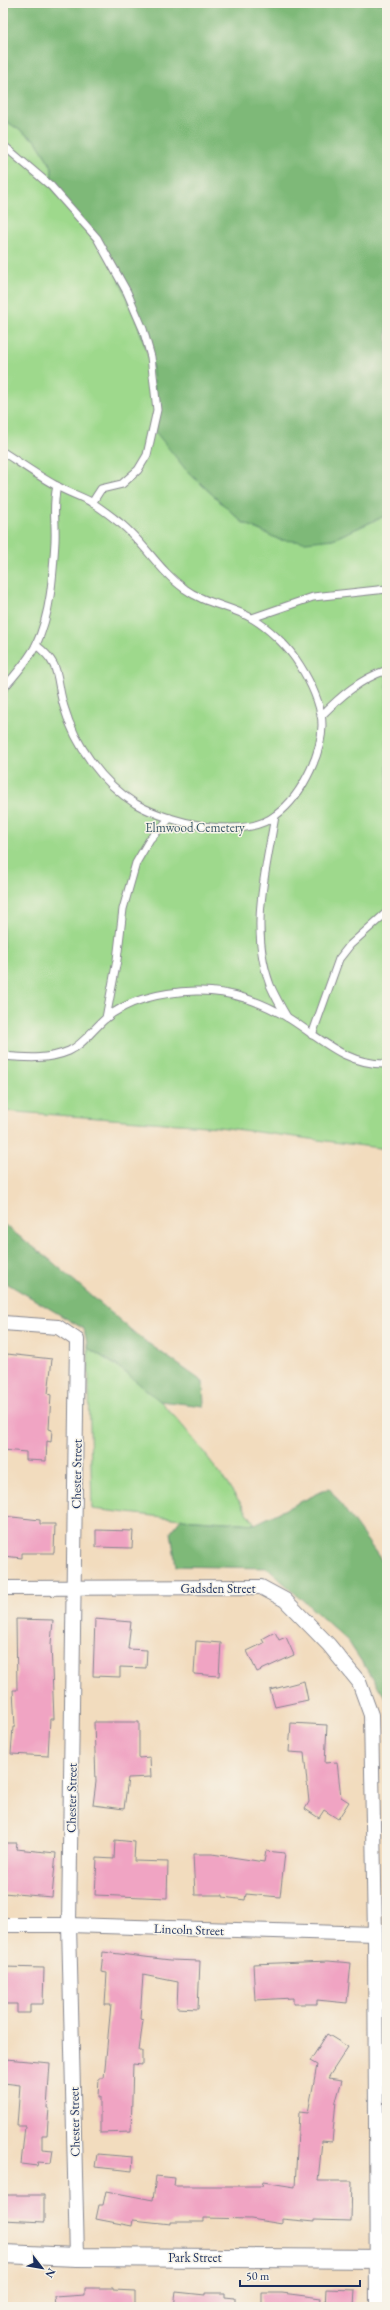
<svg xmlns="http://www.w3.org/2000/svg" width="390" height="2310" viewBox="0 0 390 2310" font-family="'EB Garamond',serif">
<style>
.green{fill:#9ed98c;stroke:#5c8475}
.forest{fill:#7eb978;stroke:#4c746b}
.building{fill:#f0a4c3}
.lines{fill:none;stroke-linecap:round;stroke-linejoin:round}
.service-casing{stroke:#86868e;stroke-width:9}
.minor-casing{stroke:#86868e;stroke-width:16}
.tertiary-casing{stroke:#86868e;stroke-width:20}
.service{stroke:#fff;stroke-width:7}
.minor{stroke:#fff;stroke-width:14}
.tertiary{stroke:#fff;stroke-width:18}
.labels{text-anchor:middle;stroke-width:3;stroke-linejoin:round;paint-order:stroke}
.park-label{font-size:13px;fill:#3c5a6a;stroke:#f7f3e8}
.street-label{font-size:13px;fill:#1b2f5e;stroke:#f7f3e8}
</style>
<rect width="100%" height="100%" fill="#f7f3e8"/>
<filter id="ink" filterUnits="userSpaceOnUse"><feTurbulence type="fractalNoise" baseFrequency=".025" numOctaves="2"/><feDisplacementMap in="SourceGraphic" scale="8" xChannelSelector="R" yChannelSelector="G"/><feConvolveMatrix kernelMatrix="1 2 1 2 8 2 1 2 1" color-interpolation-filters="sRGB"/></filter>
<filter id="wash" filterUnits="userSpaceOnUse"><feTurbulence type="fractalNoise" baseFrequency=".012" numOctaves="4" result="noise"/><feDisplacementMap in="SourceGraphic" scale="16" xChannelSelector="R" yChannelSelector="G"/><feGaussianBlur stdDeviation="0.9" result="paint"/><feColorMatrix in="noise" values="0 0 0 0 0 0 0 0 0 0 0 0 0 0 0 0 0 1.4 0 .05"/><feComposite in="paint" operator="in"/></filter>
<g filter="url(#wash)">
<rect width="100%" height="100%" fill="#f2dcbe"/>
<!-- green -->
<g class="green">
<polygon points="3,119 36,141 52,167 51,186 97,238 127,292 186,470 242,522 280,540 333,539 387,515 387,1149 219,1127 3,1111"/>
<path d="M88 1348C114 1364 143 1382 164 1405 198 1441 227 1483 255 1524L181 1519 92 1509Z"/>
</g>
<!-- forest -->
<g class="forest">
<polygon points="3,3 387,3 387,515 333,539 306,542 280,540 242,522 186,470 154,430 157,410 151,357 112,262 51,186 52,167 36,141 3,119"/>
<polygon points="3,1224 49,1259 138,1336 203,1382 204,1406 160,1401 116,1365 88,1348 84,1329 3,1281"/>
<polygon points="329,1488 387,1568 387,1700 348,1641 267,1568 176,1566 171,1532 181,1519 255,1524"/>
</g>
<g id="blocks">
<!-- building -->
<g class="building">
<polygon points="7,1354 52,1359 48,1394 51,1395 49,1429 52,1430 51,1442 47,1441 46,1461 26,1460 26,1452 3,1450 6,1377 4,1377"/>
<polygon points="3,1516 40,1520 40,1524 55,1524 54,1553 22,1553 22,1558 3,1556"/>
<polygon points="96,1530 133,1531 132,1548 96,1547"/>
<polygon points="16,1619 53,1620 51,1644 54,1719 50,1719 48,1756 11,1754 13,1727 15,1727 13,1690 17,1690"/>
<polygon points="95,1619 131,1622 128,1649 147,1650 146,1668 120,1667 120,1677 93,1676"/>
<polygon points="275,1632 279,1640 286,1637 294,1655 257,1672 247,1651 264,1643 262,1639"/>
<polygon points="196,1641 221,1643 219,1676 194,1674"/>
<polygon points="304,1681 308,1700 275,1707 270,1690"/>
<polygon points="94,1722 139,1722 139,1758 150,1757 151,1777 128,1778 124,1809 93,1805 96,1782"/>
<polygon points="291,1723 327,1725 325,1763 337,1762 341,1797 349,1802 338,1819 324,1810 319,1818 305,1809 309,1802 304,1753 289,1752"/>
<polygon points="115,1840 135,1842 134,1861 168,1862 167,1898 95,1895 97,1858 114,1859"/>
<polygon points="3,1843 17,1843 16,1849 56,1853 52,1897 3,1893"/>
<polygon points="266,1851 285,1853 280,1897 246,1894 245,1900 223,1897 223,1895 195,1895 193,1854 212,1854 264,1862"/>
<polygon points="103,1952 170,1960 200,1961 198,2009 177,2008 178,1982 143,1975 140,2019 143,2020 139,2051 142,2051 142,2065 133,2064 131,2132 100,2133 100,2097 98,2097 99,2078 104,2078 111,2005 105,2005 107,1973 101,1972"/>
<polygon points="328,1961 351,1963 347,2003 317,2000 317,2004 293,2004 293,1998 255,2000 253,1964"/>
<polygon points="3,1967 44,1968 43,2004 30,2004 30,2013 17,2013 17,2004 3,2004"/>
<polygon points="327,2034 348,2047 328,2078 342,2080 336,2101 332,2142 322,2141 318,2181 352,2181 351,2221 314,2220 314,2222 282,2219 282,2224 251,2219 204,2218 204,2222 171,2222 171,2224 133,2220 132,2226 96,2219 99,2205 103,2205 106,2191 153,2200 156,2176 175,2178 174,2186 262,2186 263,2182 295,2187 299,2112 308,2113 317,2065 310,2061"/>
<polygon points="6,2059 50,2063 47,2108 49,2108 47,2135 42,2135 42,2149 53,2150 51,2163 38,2162 37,2166 21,2164 25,2126 17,2126 20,2085 4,2083"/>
<polygon points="97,2154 133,2157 132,2171 95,2167"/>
<polygon points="3,2195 44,2195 44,2222 3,2220"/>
<polygon points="85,2288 113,2288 113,2290 135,2291 135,2307 56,2307 55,2297 85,2295"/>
<polygon points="326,2289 355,2290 354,2307 325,2307"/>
<polygon points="176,2292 205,2295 205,2293 225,2293 225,2297 235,2298 235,2307 174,2307"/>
<polygon points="262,2293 282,2293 321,2298 320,2307 262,2307"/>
</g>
</g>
</g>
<g filter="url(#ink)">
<use href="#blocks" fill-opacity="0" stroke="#86868e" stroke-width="1"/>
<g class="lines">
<!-- service casing -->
<g class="service-casing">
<g id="service">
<polyline points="3,145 51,186 97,238 127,292 143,329 151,357 157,410 147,455 138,470 122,484 101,489 92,503"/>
<path d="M3 452C20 463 37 475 55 485 67 492 80 496 91 502 101 508 111 516 120 523 144 542 159 571 185 589 205 604 232 606 253 619 268 628 285 644 295 658 306 674 317 695 321 714 327 747 302 796 276 815 243 841 169 823 136 804 102 783 75 745 64 707 55 678 63 666 36 645"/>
<polyline points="252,618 313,597 387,589"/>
<path d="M3 689C15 675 28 661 36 645 51 613 53 575 55 541 56 520 52 507 57 486"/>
<path d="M321 716C341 696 360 679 387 670"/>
<path d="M275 816C266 871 249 929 270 985 275 996 281 1007 287 1017"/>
<polyline points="106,1018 117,960 123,909 136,863 150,839 170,818"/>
<polyline points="312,1035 339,959 350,945 387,912"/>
<path d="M3 1056C25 1058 48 1060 69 1051 83 1045 93 1029 105 1019 130 998 164 992 196 991 229 990 263 1002 290 1019 323 1040 346 1065 387 1064"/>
</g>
</g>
<!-- minor casing -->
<g class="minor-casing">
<g id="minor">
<polyline points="3,1323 58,1327 77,1340 69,1925 77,2257"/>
<polyline points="3,1588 261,1587 285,1600 329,1645 359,1682 371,1715 375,1934 377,2307"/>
<polyline points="3,1925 69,1925 375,1934"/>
</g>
</g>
<!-- tertiary casing -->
<g class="tertiary-casing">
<polyline id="tertiary" points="3,2254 77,2257 387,2259"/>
</g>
<!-- service -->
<use href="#service" class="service"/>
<!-- minor -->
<use href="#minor" class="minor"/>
<!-- tertiary -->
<use href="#tertiary" class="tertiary"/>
</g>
</g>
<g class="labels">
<!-- park labels -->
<g class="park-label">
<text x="195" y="832">Elmwood Cemetery</text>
</g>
<!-- street labels -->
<g class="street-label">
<text transform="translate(76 1474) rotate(-89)" y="5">Chester Street</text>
<text x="218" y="1593">Gadsden Street</text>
<text transform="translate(71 1798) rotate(-89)" y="5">Chester Street</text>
<text transform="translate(189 1929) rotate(2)" y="5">Lincoln Street</text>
<text transform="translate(74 2122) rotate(-91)" y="5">Chester Street</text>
<text x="195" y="2262">Park Street</text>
</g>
</g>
<!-- margin -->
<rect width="390" height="2310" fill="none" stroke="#f7f3e8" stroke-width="16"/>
<!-- north arrow -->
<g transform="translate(42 2268) rotate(121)" stroke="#f7f3e8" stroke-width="3" paint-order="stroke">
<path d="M0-3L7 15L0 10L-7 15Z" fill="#1b2f5e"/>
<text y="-6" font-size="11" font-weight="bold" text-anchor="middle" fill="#1b2f5e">N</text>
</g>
<!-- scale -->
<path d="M240 2280v6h120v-6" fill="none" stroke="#1b2f5e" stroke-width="2"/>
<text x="246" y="2280" font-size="12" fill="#1b2f5e" stroke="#f7f3e8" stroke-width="3" paint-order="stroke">50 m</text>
</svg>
